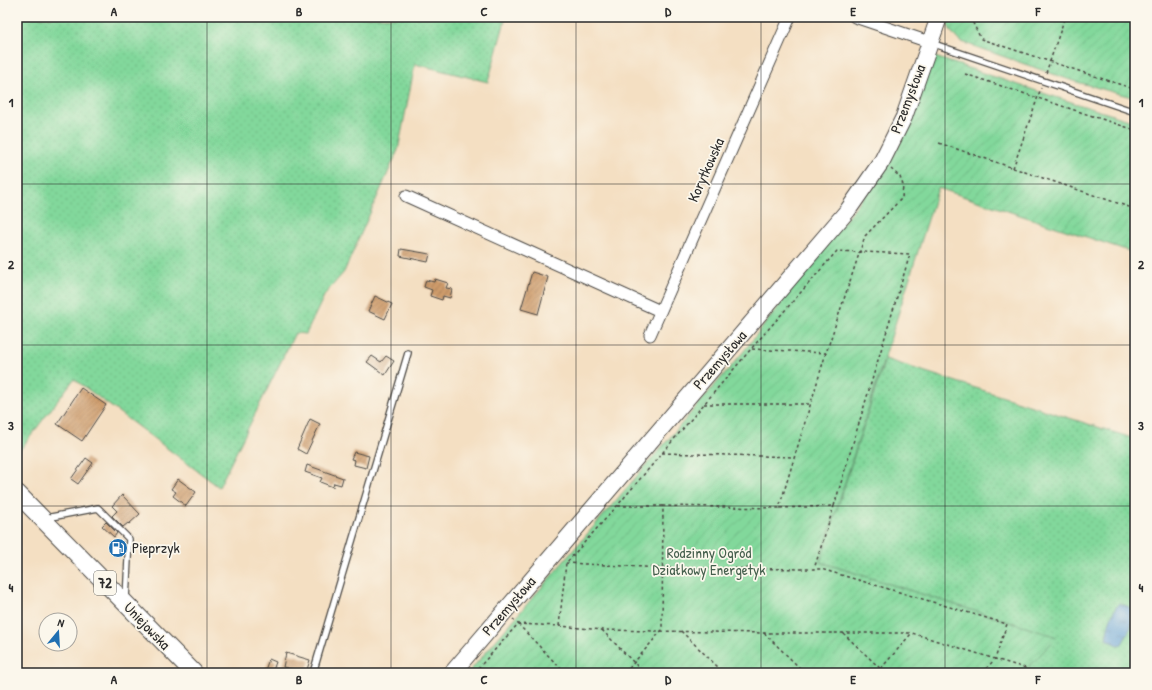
<svg xmlns="http://www.w3.org/2000/svg" width="1152" height="690" viewBox="0 0 1152 690" font-family="'Patrick Hand',sans-serif">
<style>
.grass{fill:url(#grass-dots);stroke:#568263}
.garden{fill:url(#garden-furrows);stroke:#568263}
.water{fill:url(#water-ripples);stroke:#486680}
.building{fill:url(#building-hatch)}
.lines{fill:none;stroke-linecap:round;stroke-linejoin:round}
.service-casing{stroke:#494642;stroke-width:8}
.minor-casing{stroke:#494642;stroke-width:13}
.secondary-casing{stroke:#494642;stroke-width:18}
.primary-casing{stroke:#494642;stroke-width:19}
.path{stroke:#494642;stroke-width:1.5;stroke-dasharray:3 3;stroke-linecap:butt}
.service{stroke:#fff;stroke-width:5.5}
.minor{stroke:#fff;stroke-width:11}
.secondary{stroke:#fff;stroke-width:16}
.primary{stroke:#fff;stroke-width:17}
.grid{fill:none;stroke:#2b2b2b;stroke-width:1;stroke-opacity:0.55}
.labels{text-anchor:middle;stroke-width:3.5;stroke-linejoin:round;paint-order:stroke}
.shield{fill:#fbf7ec;stroke:#696865;stroke-width:1}
.shield-label{font-size:14px;font-weight:bold;fill:#2b2b2b}
.street-label{font-size:15px;fill:#2b2b2b;stroke:#fbf7ec}
.poi-label{font-size:15px;fill:#2b2b2b;stroke:#fbf7ec;text-anchor:start}
.park-label{font-size:15px;fill:#455f4d;stroke:#fbf7ec}
.neatline{fill:none;stroke:#2b2b2b;stroke-width:1.5}
.grid-label{font-size:13px;text-anchor:middle;font-weight:bold;fill:#2b2b2b}
</style>
<defs>
<pattern id="grass-dots" width="8" height="8" patternUnits="userSpaceOnUse"><rect width="8" height="8" fill="#82d89b"/><path d="M2 2h.1M6 6h.1" fill="none" stroke="#70ba86" stroke-width="1.8" stroke-linecap="round"/></pattern>
<pattern id="garden-furrows" width="10" height="10" patternUnits="userSpaceOnUse"><rect width="10" height="10" fill="#82d89b"/><path d="M-1 1l2-2M0 10L10 0M9 11l2-2" fill="none" stroke="#70ba86"/></pattern>
<pattern id="water-ripples" width="26" height="14" patternUnits="userSpaceOnUse"><rect width="26" height="14" fill="#64a2d6"/><path d="M2 4q2-2 4 0t4 0M15 11q2-2 4 0t4 0" fill="none" stroke="#5384ae"/></pattern>
<pattern id="building-hatch" width="6" height="6" patternUnits="userSpaceOnUse"><rect width="6" height="6" fill="#ce9b6b"/><path d="M-1 1l2-2M0 6l6-6M5 7l2-2" fill="none" stroke="#a77f58"/></pattern>
</defs>
<rect width="100%" height="100%" fill="#fbf7ec"/>
<filter id="ink" filterUnits="userSpaceOnUse"><feTurbulence type="fractalNoise" baseFrequency=".025" numOctaves="2"/><feDisplacementMap in="SourceGraphic" scale="8" xChannelSelector="R" yChannelSelector="G"/><feConvolveMatrix kernelMatrix="1 2 1 2 8 2 1 2 1" color-interpolation-filters="sRGB"/></filter>
<filter id="wash" filterUnits="userSpaceOnUse"><feTurbulence type="fractalNoise" baseFrequency=".012" numOctaves="4" result="noise"/><feDisplacementMap in="SourceGraphic" scale="16" xChannelSelector="R" yChannelSelector="G"/><feGaussianBlur stdDeviation="0.9" result="paint"/><feColorMatrix in="noise" values="0 0 0 0 0 0 0 0 0 0 0 0 0 0 0 0 0 1.4 0 .05"/><feComposite in="paint" operator="in"/></filter>
<g filter="url(#wash)">
<rect width="100%" height="100%" fill="#f4dfc2"/>
<!-- grass -->
<g class="grass">
<polygon points="17,17 506,17 488,82 415,64 398,150 344,272 325,294 306,334 295,333 219,487 74,379 17,454"/>
<polygon points="885,359 1135,439 1135,673 1023,673 1056,637 820,562"/>
</g>
<!-- garden -->
<g class="garden">
<path d="M947 17H1135V98L1073 81 959 41C953 34 946 27 947 17Z"/>
<polygon points="929,55 1049,95 1135,122 1135,253 938,188 820,562 1057,637 1023,673 468,673 744,351 887,166 912,121"/>
</g>
<!-- water -->
<path class="water" d="M1119 603 1129 607 1133 612 1131 627 1122 644 1118 645 1106 639C1108 625 1111 614 1119 603Z"/>
<g id="blocks">
<!-- building -->
<g class="building">
<polygon points="401,249 430,254 428,262 400,256"/>
<polygon points="532,272 548,277 538,314 521,309"/>
<polygon points="435,279 448,283 446,288 452,289 450,298 443,296 442,300 430,296 432,290 424,287 426,280 434,282"/>
<polygon points="375,296 392,304 385,319 368,311"/>
<polygon points="372,356 381,362 386,356 394,361 385,375 367,362"/>
<polygon points="81,388 106,405 82,441 57,424"/>
<polygon points="310,419 320,424 306,454 297,449"/>
<polygon points="354,452 369,456 366,468 354,465 355,460 351,459"/>
<polygon points="86,458 93,463 78,484 71,479"/>
<polygon points="307,465 343,478 341,485 334,483 333,487 320,482 322,478 305,472"/>
<polygon points="178,479 196,492 186,506 173,496 176,492 171,489"/>
<polygon points="122,495 140,514 129,524 128,523 123,527 112,516 117,511 112,506"/>
<polygon points="106,522 117,533 114,537 102,526"/>
<polygon points="286,653 310,660 306,673 283,667"/>
<polygon points="269,659 276,662 272,673 264,673"/>
</g>
</g>
</g>
<g filter="url(#ink)">
<use href="#blocks" fill-opacity="0" stroke="#494642" stroke-width="1"/>
<g class="lines">
<!-- service casing -->
<g class="service-casing">
<g id="service">
<polyline points="931,43 1135,112"/>
<polyline points="46,518 98,508 129,539 126,600"/>
<polyline points="313,673 408,353"/>
</g>
</g>
<!-- minor casing -->
<g class="minor-casing">
<g id="minor">
<polyline points="855,17 929,42"/>
<polyline points="406,196 660,311"/>
<polyline points="650,335 790,17"/>
</g>
</g>
<!-- secondary casing -->
<g class="secondary-casing">
<polyline id="secondary" points="452,673 848,210 882,161 904,117 939,17"/>
</g>
<!-- primary casing -->
<g class="primary-casing">
<polyline id="primary" points="17,493 194,673"/>
</g>
<!-- path -->
<g class="path">
<polyline points="970,17 981,39 1134,89 1135,87"/>
<polyline points="1046,73 1065,17"/>
<polyline points="965,74 1135,130"/>
<polyline points="939,143 1135,209"/>
<polyline points="1013,168 1041,88"/>
<polyline points="752,349 826,353"/>
<polyline points="704,404 810,404"/>
<polyline points="662,453 794,457"/>
<polyline points="618,506 663,506"/>
<polyline points="566,563 663,568 814,569 834,506"/>
<polyline points="513,619 518,624 559,626 566,563 617,506 751,349 837,251 910,254 834,506 779,508"/>
<polyline points="559,626 602,630 764,633 912,633 995,659 1007,624 821,569 814,569"/>
<polyline points="602,630 644,673"/>
<polyline points="681,631 724,673"/>
<polyline points="764,633 805,673"/>
<polyline points="843,633 885,673"/>
<polyline points="479,667 485,673"/>
<polyline points="474,673 518,624 565,673"/>
<polyline points="625,673 662,630 663,506 779,508 826,353 865,236 902,198 903,185 900,177 891,169"/>
<polyline points="877,673 911,634"/>
<polyline points="982,673 995,659 1025,668 1021,673"/>
</g>
<!-- service -->
<use href="#service" class="service"/>
<!-- minor -->
<use href="#minor" class="minor"/>
<!-- secondary -->
<use href="#secondary" class="secondary"/>
<!-- primary -->
<use href="#primary" class="primary"/>
</g>
</g>
<!-- grid -->
<path class="grid" d="M207 17V673M391 17V673M576 17V673M761 17V673M945 17V673M17 184H1135M17 345H1135M17 506H1135"/>
<!-- icons -->
<defs>
<g id="fuel-disc" transform="scale(1)"><circle r="9.5" fill="#1f6fb2" stroke="#fbf7ec"/><path d="M-5.5-6h7V0h2V4h1.3V-2.5L3-4.5l.8-.8L6-3V5H2.5V1h-1V6h-7ZM-4.2-4.7v3.2H.2V-4.7Z" fill="#fff"/></g>
</defs>
<g fill-rule="evenodd">
<use href="#fuel-disc" x="118" y="548"/>
</g>
<g class="labels">
<!-- shield labels -->
<rect class="shield" x="94" y="571" width="22" height="24" rx="3"/>
<g class="shield-label">
<text x="105" y="588">72</text>
</g>
<!-- street labels -->
<g class="street-label">
<text transform="translate(908 99) rotate(-69)" y="5">Przemysłowa</text>
<text transform="translate(706 170) rotate(-66)" y="5">Korytkowska</text>
<text transform="translate(720 360) rotate(-49)" y="5">Przemysłowa</text>
<text transform="translate(509 606) rotate(-49)" y="5">Przemysłowa</text>
<text transform="translate(147 626) rotate(46)" y="5">Uniejowska</text>
</g>
<!-- poi labels -->
<g class="poi-label">
<text x="132" y="553">Pieprzyk</text>
</g>
<!-- park labels -->
<g class="park-label">
<text x="709" y="558">Rodzinny Ogród<tspan x="709" dy="17">Działkowy Energetyk</tspan></text>
</g>
</g>
<!-- margin -->
<rect width="1152" height="690" fill="none" stroke="#fbf7ec" stroke-width="44"/>
<!-- north arrow -->
<g transform="translate(58 632) rotate(18)"><circle r="19" fill="#fbf7ec" stroke="#a8a59f"/>
<path d="M0-3L7 15L0 10L-7 15Z" fill="#1f6fb2"/>
<text y="-6" font-size="11" font-weight="bold" text-anchor="middle" fill="#2b2b2b">N</text>
</g>
<rect x="22" y="22" width="1108" height="646" class="neatline"/>
<g class="grid-label">
<text x="114" y="16">A</text>
<text x="299" y="16">B</text>
<text x="484" y="16">C</text>
<text x="668" y="16">D</text>
<text x="853" y="16">E</text>
<text x="1038" y="16">F</text>
<text x="11" y="107">1</text>
<text x="1141" y="107">1</text>
<text x="11" y="269">2</text>
<text x="1141" y="269">2</text>
<text x="11" y="430">3</text>
<text x="1141" y="430">3</text>
<text x="11" y="592">4</text>
<text x="1141" y="592">4</text>
<text x="114" y="684">A</text>
<text x="299" y="684">B</text>
<text x="484" y="684">C</text>
<text x="668" y="684">D</text>
<text x="853" y="684">E</text>
<text x="1038" y="684">F</text>
</g>
</svg>
